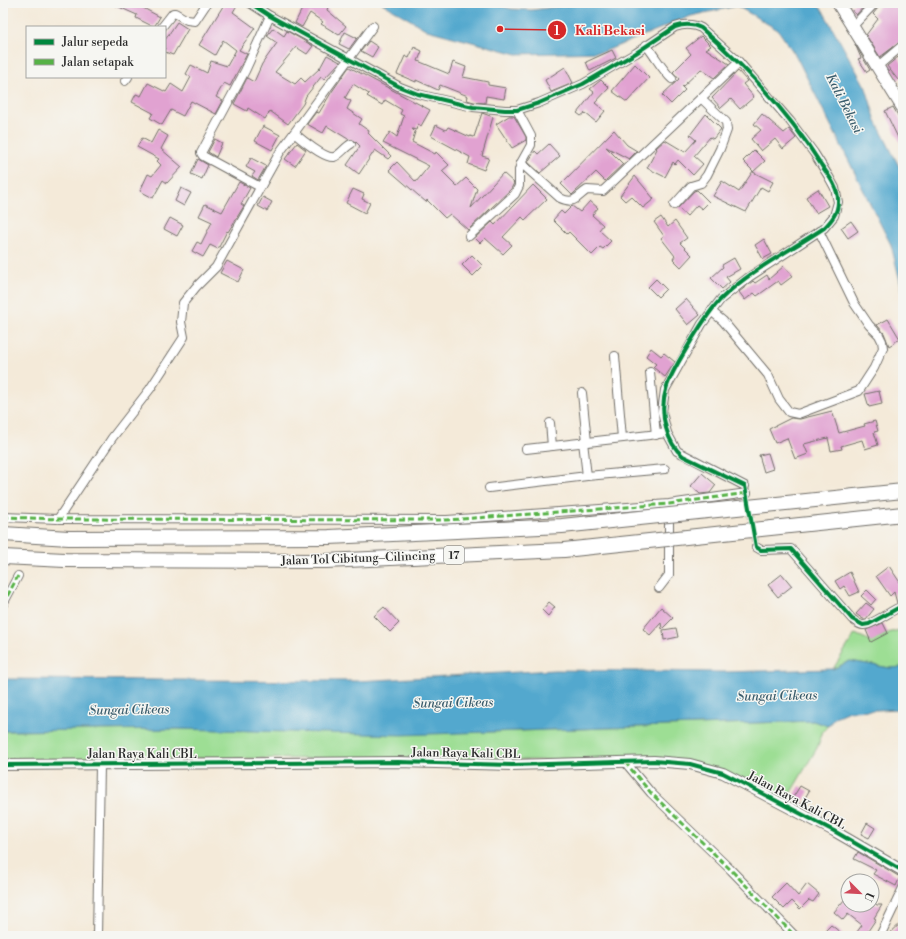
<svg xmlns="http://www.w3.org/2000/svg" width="906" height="939" viewBox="0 0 906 939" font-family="'Libre Bodoni',serif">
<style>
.green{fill:#9dde94;stroke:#648460}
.water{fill:#52a8ce;stroke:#3e6a7c}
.building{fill:#e1a2d1}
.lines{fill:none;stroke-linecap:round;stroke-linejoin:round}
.minor-tunnel{stroke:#ccc4b6;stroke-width:8;stroke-dasharray:8 4;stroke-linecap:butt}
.minor-casing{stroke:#716e68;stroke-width:10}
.tertiary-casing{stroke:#716e68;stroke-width:12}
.primary-casing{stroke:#716e68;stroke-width:14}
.minor{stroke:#fff;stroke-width:8}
.tertiary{stroke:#fff;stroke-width:10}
.primary{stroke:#fff;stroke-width:12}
.motorway-bridge-casing{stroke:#716e68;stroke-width:16;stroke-linecap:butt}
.motorway-bridge{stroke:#fff;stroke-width:14}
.quiet{stroke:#56b246;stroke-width:3;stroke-dasharray:6 3;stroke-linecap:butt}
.cycleway-casing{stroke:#f6f6f2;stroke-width:6}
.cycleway{stroke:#00873e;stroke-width:4}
.labels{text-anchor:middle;stroke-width:3;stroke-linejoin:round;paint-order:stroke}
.shield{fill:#f6f6f2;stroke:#686867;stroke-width:1}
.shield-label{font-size:11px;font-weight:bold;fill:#2b2b2b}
.street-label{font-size:12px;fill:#2b2b2b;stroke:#f6f6f2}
.water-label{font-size:13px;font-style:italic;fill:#3b5d6c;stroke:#f6f6f2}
.leader{fill:none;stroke:#d62828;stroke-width:1.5}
.callout-dot{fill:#d62828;stroke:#f6f6f2;stroke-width:1.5}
.mark-label{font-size:12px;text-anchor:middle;font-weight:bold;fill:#fff}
.callout-label{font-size:13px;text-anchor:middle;font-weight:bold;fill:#d62828;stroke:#f6f6f2;stroke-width:3;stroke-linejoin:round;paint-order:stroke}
</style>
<rect width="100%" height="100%" fill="#f6f6f2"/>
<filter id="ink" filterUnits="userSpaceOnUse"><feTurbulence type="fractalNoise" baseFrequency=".025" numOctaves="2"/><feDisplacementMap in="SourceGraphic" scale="8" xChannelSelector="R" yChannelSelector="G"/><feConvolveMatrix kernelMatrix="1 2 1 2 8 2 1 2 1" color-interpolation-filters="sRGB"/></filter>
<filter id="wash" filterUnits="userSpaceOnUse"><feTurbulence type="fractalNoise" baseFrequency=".012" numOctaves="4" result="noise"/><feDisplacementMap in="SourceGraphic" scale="16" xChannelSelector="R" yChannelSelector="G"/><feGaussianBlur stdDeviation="0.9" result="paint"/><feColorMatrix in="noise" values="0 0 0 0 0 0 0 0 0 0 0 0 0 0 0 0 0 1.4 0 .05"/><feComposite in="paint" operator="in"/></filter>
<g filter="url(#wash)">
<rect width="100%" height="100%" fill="#f4ead9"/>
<!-- green -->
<g class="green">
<polygon points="903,629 903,667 890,668 850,661 833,669 855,634 871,641 888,633"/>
<polygon points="813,721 828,726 823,731 817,748 784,804 750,786 668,761 196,758 3,760 3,731 172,729 489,732"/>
</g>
<!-- water -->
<g class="water">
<polygon points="382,3 488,3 512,9 532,10 587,3 814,3 822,9 866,88 876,121 903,174 903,293 891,245 796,56 778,30 737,6 691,16 603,52 517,54 427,30"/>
<polygon points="850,661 890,668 903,667 903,709 849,711 835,717 828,726 813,721 401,735 179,729 3,731 3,679 358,681 555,670 724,672 833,669"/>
</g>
<g id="blocks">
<!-- building -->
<g class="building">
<polygon points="110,3 134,3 160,17 154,27 136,18 137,15"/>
<polygon points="225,3 230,3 236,7 233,12 255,28 239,50 247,54 230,86 224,83 216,97 223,101 216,114 191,101 183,116 171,110 162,125 150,118 153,113 132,102 136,94 141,96 148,83 166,92 171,84 183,92 191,77 186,74 191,65 207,73 211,61 227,66 236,50 223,40 215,55 199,45"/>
<polygon points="305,3 322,3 328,7 327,10 346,26 339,35 321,24 323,22 310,13 302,27 295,23"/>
<polygon points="855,3 867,3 856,15 850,8"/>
<polygon points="882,3 903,3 903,40 880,57 866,35 878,19 873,14"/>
<polygon points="177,22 188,29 173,55 165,52 165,40"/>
<polygon points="273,28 284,36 287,31 313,46 307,54 296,47 275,72 295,84 301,78 305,82 320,68 327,55 340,62 324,79 321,77 306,96 303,104 288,124 270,111 265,119 248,108 247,111 234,104 247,78 254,82 262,64 277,43 267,36"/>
<polygon points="345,32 357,38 349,49 339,44"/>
<polygon points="701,36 711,46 706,49 729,64 714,78 701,69 682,87 685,90 671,104 662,95 679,79 673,72 691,54 686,48"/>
<polygon points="369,41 378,47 372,57 361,51"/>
<polygon points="855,44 870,70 867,72 858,59 861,58"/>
<polygon points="414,47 422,51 418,61 449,74 453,62 466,67 463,77 488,82 488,85 506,88 504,99 486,96 485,103 474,102 467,100 468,96 440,85 438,90 416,80 416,82 397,74 405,56 409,58"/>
<polygon points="612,50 616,58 590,71 586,62"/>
<polygon points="898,57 903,64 903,75 898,80 887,66"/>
<polygon points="635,64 649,78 627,102 612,91"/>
<polygon points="349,67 430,110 421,126 418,124 416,130 412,129 415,132 412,142 435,154 436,152 449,165 442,171 457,186 466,178 477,189 471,208 503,173 514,183 511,189 468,230 450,214 445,218 427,200 426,202 389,170 397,162 416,182 429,166 383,143 390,132 397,137 404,116 400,114 402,110 385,100 382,105 367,96 369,94 353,84 345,98 351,101 347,109 362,119 359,124 369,131 368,133 391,156 388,159 375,150 359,174 347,165 360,146 355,141 348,139 327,126 323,133 307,124 316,112 319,113 331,93"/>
<polygon points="565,67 573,83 551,92 545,80"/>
<polygon points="738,71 747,81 743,84 754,97 740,109 731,99 721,108 712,98"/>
<polygon points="601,80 609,88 595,103 605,111 596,122 585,113 581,116 577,113 594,92 590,89"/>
<polygon points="893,107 903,124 903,148 885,111"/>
<polygon points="482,113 493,117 482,156 489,158 484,170 468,164 470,157 431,136 436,125 446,130 448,127 470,137 470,136 474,137"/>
<polygon points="706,114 721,129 713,139 710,137 694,156 703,164 693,175 678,160 675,164 673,162 665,177 647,168 657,149 656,148 665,140 685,152 696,140 690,135"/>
<polygon points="762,114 784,133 789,129 796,138 783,149 775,139 761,151 751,139 761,130 754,124"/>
<polygon points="509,116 514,116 526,137 526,140 512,148 496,124"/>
<polygon points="263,126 280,135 272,150 255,141"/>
<polygon points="158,130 168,136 161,149 182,167 167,183 163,180 153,198 140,191 148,174 152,176 161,165 157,161 159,159 137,147 142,138 151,143"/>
<polygon points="614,130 627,145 637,151 629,159 606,147 623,164 605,181 596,172 572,195 561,184"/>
<polygon points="215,139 222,143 216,157 208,152"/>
<polygon points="297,143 306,150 295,166 285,159"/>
<polygon points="549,144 560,156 540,173 528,162 535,151 538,154"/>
<polygon points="754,150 765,161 753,172 773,182 768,191 761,187 746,212 713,196 722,181 739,192 753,171 743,161"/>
<polygon points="251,158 266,166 258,180 252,176 255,172 246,167"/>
<polygon points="198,159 208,165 202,179 191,174"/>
<polygon points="635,176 654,199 643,208 631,196 625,201 620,196"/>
<polygon points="239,182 250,188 241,204 244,206 228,232 227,231 218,249 210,245 203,257 192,251 197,242 201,244 212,222 199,216 205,204 222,212"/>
<polygon points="533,185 547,199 525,220 522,217 503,237 512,245 503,254 485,238 480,243 475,238 492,222 495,225"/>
<polygon points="181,188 191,193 184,206 175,201"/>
<polygon points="353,189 364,194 362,199 370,203 365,213 346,203"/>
<polygon points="818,189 828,206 816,213 806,197"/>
<polygon points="697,190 709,202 702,209 697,205 687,216 678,208 694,191"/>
<polygon points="263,197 272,202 267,211 258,206"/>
<polygon points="590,201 598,208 592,215 603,225 599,230 611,241 603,249 600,247 592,255 569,232 567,234 553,220 561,211 564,214 572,206 580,212"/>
<polygon points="661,217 668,227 675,221 687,238 680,243 692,255 681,267 673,259 675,256 661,238 664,236 654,222"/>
<polygon points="170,218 183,225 177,236 164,229"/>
<polygon points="851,221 858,231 848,238 841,228"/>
<polygon points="764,239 772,254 763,259 755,245"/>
<polygon points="472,255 483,266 473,276 462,265"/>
<polygon points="734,258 740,269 726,277 730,282 722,289 711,278 723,267 722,265"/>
<polygon points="227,261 244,270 238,282 220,273"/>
<polygon points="784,266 793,276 781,285 778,281 757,296 754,293 745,300 739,292 753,281 755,283 767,275 769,279"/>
<polygon points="656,279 666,289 658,297 648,287"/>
<polygon points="686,299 700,315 688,325 675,309"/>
<polygon points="888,319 900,339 889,346 884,333 877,325"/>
<polygon points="651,348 661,356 664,353 675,362 665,377 653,367 656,364 646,356"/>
<polygon points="879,391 882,404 869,407 865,394"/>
<polygon points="832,411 839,433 865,426 864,424 875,421 878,431 874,432 878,445 865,449 862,440 841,446 842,449 831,451 828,438 804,444 808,454 795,459 787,438 775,443 769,429 791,418 800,419"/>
<polygon points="768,453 773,469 764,472 759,455"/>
<polygon points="702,473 716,485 710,493 700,494 691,486"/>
<polygon points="889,566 903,587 903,606 897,603 894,592 890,596 876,576"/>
<polygon points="850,572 859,592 850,596 844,586 840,589 835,581"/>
<polygon points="782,574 792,586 778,597 768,585"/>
<polygon points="867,590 876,599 871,605 861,596"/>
<polygon points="549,602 555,607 548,616 542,610"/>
<polygon points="866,603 874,609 866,619 863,619 856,614"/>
<polygon points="384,607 399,623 390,632 374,616"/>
<polygon points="661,607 673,618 662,629 661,623 650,635 643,629"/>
<polygon points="883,623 888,633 871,642 866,630"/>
<polygon points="676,628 678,637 664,640 663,630"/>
<polygon points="800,786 809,791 801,805 792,799"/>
<polygon points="867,823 875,828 869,838 861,834"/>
<polygon points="858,852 900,877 896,886 873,874 876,870 854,859"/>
<polygon points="786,883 798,896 807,884 819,894 813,902 809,900 800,909 792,901 784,909 772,897"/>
<polygon points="845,899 848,902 848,905 872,905 872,901 877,905 882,905 874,918 876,919 868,931 875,936 854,936 862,925 848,914 843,920 834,912"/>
<polygon points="903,921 903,936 887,936"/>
<polygon points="831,925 845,936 829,936 824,932"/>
</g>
</g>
</g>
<g filter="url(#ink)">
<use href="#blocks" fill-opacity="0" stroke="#716e68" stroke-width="1"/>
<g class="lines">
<!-- minor-tunnel -->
<polyline class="minor-tunnel" points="745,487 756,547"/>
<!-- minor casing -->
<g class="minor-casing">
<g id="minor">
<path d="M250 3 270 16 400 87 418 94 473 107 505 110H517L539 103 583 84 636 53 675 27C684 24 693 24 701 28L739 62 790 121 814 153 829 177 835 188 838 202 834 216 824 228 749 277 721 299 702 324 665 390 662 412 667 433 677 451 745 486"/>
<polyline points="853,26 875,3"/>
<polyline points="162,27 173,13 175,13 187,20 195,21 207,3"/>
<path d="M646 45C655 56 663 71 672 79"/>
<polyline points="878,66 903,45"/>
<polyline points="125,81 128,77"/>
<path d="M294 133C301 139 325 159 334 157 340 155 345 147 351 144"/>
<path d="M521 163 560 198C575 205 576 197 587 190L603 191 739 62"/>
<polyline points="260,187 203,156 201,153 245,71 270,16"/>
<polyline points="674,205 691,186 701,183 707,175 720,149 727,130 726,122 701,98"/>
<polyline points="469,236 515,194 519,186 519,170 521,163 531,145 531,136 517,110"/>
<polyline points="711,311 723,321 768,375 779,399 789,412 798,414 859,391 874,368 883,348 882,341 879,335 869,325 854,303 819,231"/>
<polyline points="615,356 622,438"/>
<polyline points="650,372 656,435"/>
<polyline points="582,393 587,442"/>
<polyline points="550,423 552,446"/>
<polyline points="583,442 587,476 665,469"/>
<polyline points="526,449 667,433"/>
<polyline points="489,488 587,476"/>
<polyline points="3,517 58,519 447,520 669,504 747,493"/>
<polyline points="58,519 112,438 150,389 184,337 181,322 183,303 196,287 216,267 280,152 373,26"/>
<path d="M756 547 761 550 791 549 852 619C855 621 859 625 863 625 870 626 891 611 898 608"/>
<polyline points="659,588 669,575 669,513"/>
<polyline points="3,604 18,576"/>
<polyline points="625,762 651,793 731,870 795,936"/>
<polyline points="97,936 100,765"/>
<polyline points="880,936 903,888"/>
</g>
</g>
<!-- tertiary casing -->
<g class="tertiary-casing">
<polyline id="tertiary" points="3,765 398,762 512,765 654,761 690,764 723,773 834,831 903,871"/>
</g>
<!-- primary casing -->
<g class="primary-casing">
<polyline id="primary" points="838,3 903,108"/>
</g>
<!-- minor -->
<use href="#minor" class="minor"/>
<!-- tertiary -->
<use href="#tertiary" class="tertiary"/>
<!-- primary -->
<use href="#primary" class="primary"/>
<!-- motorway-bridge casing -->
<g class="motorway-bridge-casing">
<g id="motorway-bridge">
<polyline points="3,534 69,538 329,537 562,526 903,491"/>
<polyline points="3,557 65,560 326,561 564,550 903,514"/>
</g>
</g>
<!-- motorway-bridge -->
<use href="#motorway-bridge" class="motorway-bridge"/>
<!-- quiet -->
<g class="quiet">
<polyline points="3,517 58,519 447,520 669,504 747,493"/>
<polyline points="3,604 18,576"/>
<polyline points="625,762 651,793 731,870 795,936"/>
</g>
<!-- cycleway casing -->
<g class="cycleway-casing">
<g id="cycleway">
<path d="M250 3 270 16 400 87 418 94 473 107 505 110H517L539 103 583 84 636 53 675 27C684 24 693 24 701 28 747 68 790 114 822 166 829 176 839 189 838 202 838 213 831 221 824 228 791 250 749 271 721 299 709 311 700 327 691 341 674 370 656 393 666 428 669 439 674 449 683 456L745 486 756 547 761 550 791 549 852 619 863 625 869 624 898 608"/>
<polyline points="3,765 398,762 512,765 654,761 690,764 723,773 834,831 903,871"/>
</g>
</g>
<!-- cycleway -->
<use href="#cycleway" class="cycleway"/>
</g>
</g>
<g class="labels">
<!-- shield labels -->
<rect class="shield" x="444" y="546" width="20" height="18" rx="3"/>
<g class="shield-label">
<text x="454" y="559">17</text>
</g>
<!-- street labels -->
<g class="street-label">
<text transform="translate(358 558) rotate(-2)" y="4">Jalan Tol Cibitung–Cilincing</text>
<text transform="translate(466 753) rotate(1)" y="4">Jalan Raya Kali CBL</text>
<text x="142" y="758">Jalan Raya Kali CBL</text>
<text transform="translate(797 800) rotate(28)" y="4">Jalan Raya Kali CBL</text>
</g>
<!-- water labels -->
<g class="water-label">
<text transform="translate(845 103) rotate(63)" y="5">Kali Bekasi</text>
<text transform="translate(777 695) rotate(-1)" y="5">Sungai Cikeas</text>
<text transform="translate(453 702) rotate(-1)" y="5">Sungai Cikeas</text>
<text transform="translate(129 709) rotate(-1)" y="5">Sungai Cikeas</text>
</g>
</g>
<!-- callouts -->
<path class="leader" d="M500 29L557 30"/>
<g class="callout-dot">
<circle cx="500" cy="29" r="4"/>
<circle cx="557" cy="30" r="10"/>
</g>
<g class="mark-label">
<text x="557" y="35">1</text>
</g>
<g class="callout-label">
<text x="610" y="35">Kali Bekasi</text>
</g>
<!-- margin -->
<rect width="906" height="939" fill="none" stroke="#f6f6f2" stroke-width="16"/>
<!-- legend -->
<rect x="26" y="26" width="140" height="52" fill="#f6f6f2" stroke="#a5a5a2"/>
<rect x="34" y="39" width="20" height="6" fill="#00873e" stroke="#a5a5a2"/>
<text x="62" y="46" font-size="12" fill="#2b2b2b">Jalur sepeda</text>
<rect x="34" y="59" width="20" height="6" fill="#56b246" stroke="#a5a5a2"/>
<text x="62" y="66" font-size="12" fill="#2b2b2b">Jalan setapak</text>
<!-- north arrow -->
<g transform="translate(860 893) rotate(114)"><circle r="19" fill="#f6f6f2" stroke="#a5a5a2"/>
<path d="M0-3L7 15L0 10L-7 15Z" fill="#d1495b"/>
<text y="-6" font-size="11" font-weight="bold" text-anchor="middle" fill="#2b2b2b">U</text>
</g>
</svg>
